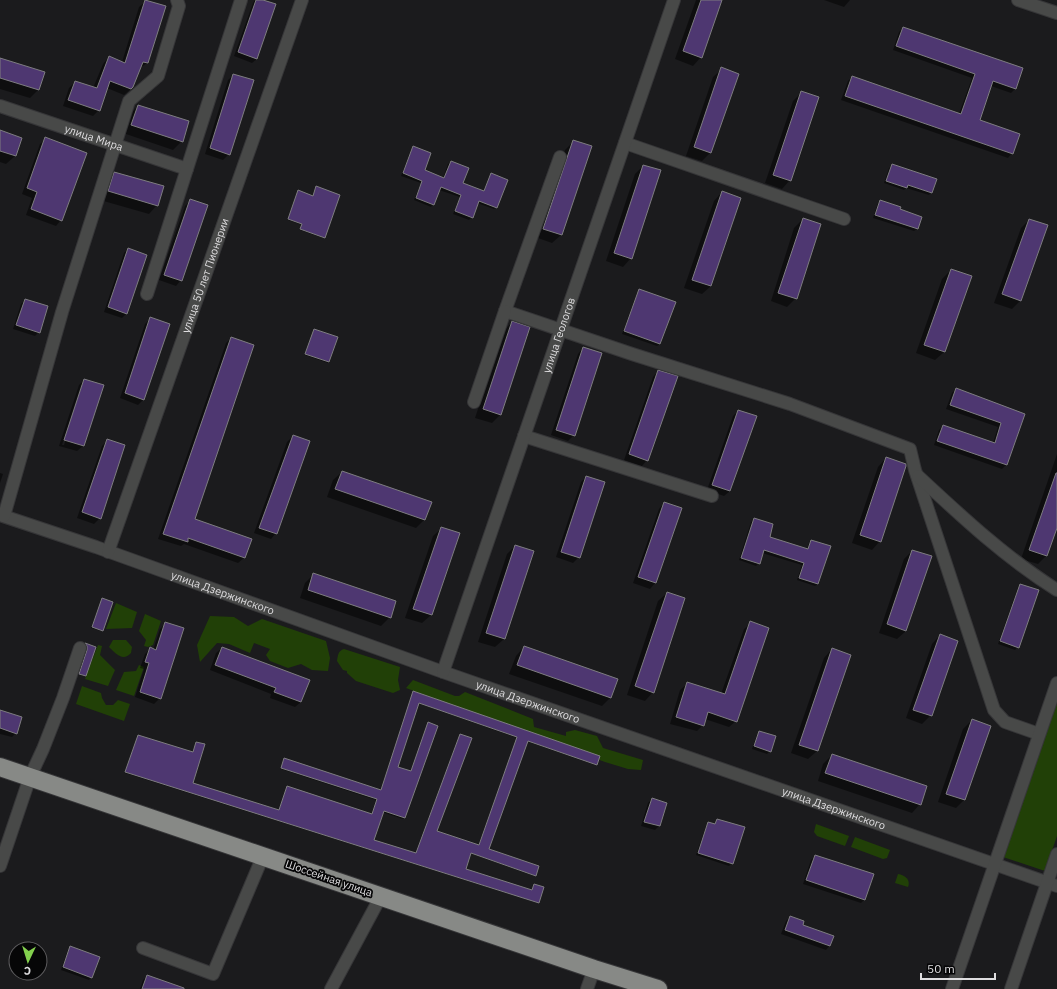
<svg xmlns="http://www.w3.org/2000/svg" width="1057" height="989" viewBox="0 0 1057 989" font-family="'IBM Plex Sans',sans-serif">
<style>
.green{fill:#214007}
.shadow{fill:#0007;fill-rule:evenodd}
.building{fill:#4e3771;stroke:#7e7d80;fill-rule:evenodd}
.lines{fill:none;stroke-linecap:round;stroke-linejoin:round}
.minor-casing{stroke:#363638;stroke-width:14}
.highway-casing{stroke:#363638;stroke-width:20}
.minor{stroke:#484948;stroke-width:12}
.highway{stroke:#878986;stroke-width:18}
.labels{text-anchor:middle;stroke-width:3.5;stroke-linejoin:round;paint-order:stroke}
.street-label{font-size:11px;fill:#dfdee0;stroke:#060607}
</style>
<rect width="100%" height="100%" fill="#1b1b1d"/>
<!-- green -->
<g class="green">
<polygon points="116,603 137,612 132,628 106,629"/>
<polygon points="145,614 161,621 153,645 148,647 144,646 146,640 139,631"/>
<polygon points="210,616 234,617 248,626 262,619 326,641 330,658 328,671 312,670 301,664 288,668 270,661 266,655 270,649 254,643 250,653 229,644 217,643 200,662 197,645"/>
<path d="M113 640H126L132 647 131 653C123 662 116 654 109 647Z"/>
<polygon points="98,645 102,646 100,655 115,670 108,686 85,679"/>
<path d="M344 649 400 667 398 680 400 690 393 693 356 681 347 673V671L343 670 337 661C338 655 338 651 344 649Z"/>
<polygon points="139,665 144,667 134,696 116,690 124,672 136,671"/>
<polygon points="413,680 455,696 459,696 465,692 533,719 534,727 566,736 566,732 575,730 597,736 603,748 643,760 641,770 628,769 605,762 406,688"/>
<polygon points="82,686 101,693 102,698 106,705 113,705 118,700 130,704 124,721 76,704"/>
<polygon points="1057,701 1057,836 1045,871 1003,857"/>
<polygon points="816,824 849,836 845,846 817,836 814,832"/>
<polygon points="855,837 890,850 887,858 883,859 851,847"/>
<path d="M898 874C905 875 911 880 908 887L895 883Z"/>
</g>
<!-- shadow -->
<g class="shadow">
<polygon points="255,0 260,0 257,59 252,63 234,56 253,3"/>
<polygon points="696,0 721,0 701,57 693,66 675,59"/>
<polygon points="824,0 850,0 844,7"/>
<polygon points="146,1 147,63 140,68 133,87 124,95 107,88 99,110 93,116 63,106 69,88 75,82 93,88 103,64 109,57 122,62 139,7"/>
<polygon points="903,28 1015,89 1011,93 991,86 979,120 1012,153 1008,158 841,100 848,81 852,77 959,114 972,78 893,50 899,32"/>
<polygon points="0,59 38,90 30,98 0,89"/>
<polygon points="722,69 710,153 702,161 686,156 713,77"/>
<polygon points="234,75 229,154 223,160 205,154 228,80"/>
<polygon points="802,92 790,180 782,189 765,183 793,101"/>
<polygon points="138,106 182,141 173,150 123,133 130,114"/>
<polygon points="0,131 21,138 15,156 6,164 0,162"/>
<polygon points="46,139 61,220 56,226 26,215 32,198 22,194 40,144"/>
<polygon points="574,141 561,235 552,243 535,237 565,150"/>
<polygon points="413,148 423,171 443,178 448,164 451,162 462,184 483,192 489,177 491,174 497,207 494,209 477,203 472,217 469,220 453,214 460,197 439,190 433,204 431,207 414,200 421,183 401,176 411,150"/>
<polygon points="892,165 931,192 929,195 906,188 904,190 884,183 889,168"/>
<polygon points="643,166 631,258 623,267 606,261 635,174"/>
<polygon points="115,173 157,205 149,214 100,200 106,181"/>
<polygon points="316,188 324,237 323,238 300,230 302,225 288,220 297,192 313,197"/>
<polygon points="722,192 711,286 702,294 684,288 714,201"/>
<polygon points="191,200 181,280 176,286 159,280 185,206"/>
<polygon points="881,201 899,210 917,229 914,231 873,218 878,203"/>
<polygon points="803,219 796,298 787,307 771,301 794,228"/>
<polygon points="1029,220 1021,300 1012,309 994,303 1021,228"/>
<polygon points="128,249 126,314 122,318 104,312 124,253"/>
<polygon points="951,270 970,277 944,352 935,360 916,353 942,279"/>
<polygon points="640,290 660,344 657,346 622,334 637,293"/>
<polygon points="25,300 39,332 35,336 13,329 21,304"/>
<polygon points="151,318 144,399 138,405 120,398 145,324"/>
<polygon points="512,322 529,328 500,415 492,423 475,418 504,331"/>
<polygon points="314,330 329,362 328,363 305,355"/>
<polygon points="231,338 193,520 250,540 244,558 238,563 184,544 181,546 158,539 226,343"/>
<polygon points="583,348 574,435 568,441 551,435 578,354"/>
<polygon points="658,371 647,460 642,466 624,460 653,377"/>
<path d="M84 380 83 446 77 451 59 446 79 385ZM81 385H83L64 445H62Z"/>
<polygon points="956,389 1024,414 1006,465 1002,469 934,445 939,430 943,426 993,443 998,427 946,409 952,393"/>
<polygon points="738,411 730,491 724,496 707,490 733,416"/>
<polygon points="293,436 276,533 271,539 254,533 287,442"/>
<polygon points="107,441 100,518 94,524 77,518 102,446"/>
<polygon points="1057,454 1057,525 1046,556 1038,564 1021,559"/>
<polygon points="886,458 880,541 872,550 852,543 878,467"/>
<polygon points="342,472 424,520 416,528 327,497 333,480"/>
<polygon points="0,473 3,474 0,483"/>
<polygon points="586,477 579,557 573,563 556,557 581,482"/>
<polygon points="664,503 681,509 655,583 650,589 633,583 659,509"/>
<polygon points="754,519 768,537 807,550 809,543 811,541 818,584 815,586 797,580 802,565 762,553 759,563 756,566 739,560 751,522"/>
<polygon points="442,528 459,534 431,615 422,623 405,618 433,536"/>
<polygon points="515,546 504,639 495,647 478,642 507,554"/>
<polygon points="912,551 906,631 897,639 879,633 904,559"/>
<polygon points="314,574 390,617 381,626 300,598 305,583"/>
<polygon points="1020,585 1018,647 1015,650 998,644 1018,587"/>
<polygon points="667,593 653,692 645,701 627,695 658,601"/>
<polygon points="102,599 102,630 101,631 91,628"/>
<polygon points="166,623 160,698 154,704 135,697 144,669 140,668 145,654 150,649 153,650 160,629"/>
<polygon points="751,623 736,721 729,727 705,719 703,725 697,731 670,724 680,690 687,684 721,694 744,629"/>
<polygon points="940,635 931,715 922,724 906,718 932,644"/>
<polygon points="85,644 95,647 84,676 79,675 87,652 87,647"/>
<polygon points="524,647 611,697 602,706 509,674 516,656"/>
<polygon points="222,648 301,702 295,707 270,698 271,694 210,670 216,653"/>
<polygon points="832,649 850,655 817,751 808,759 791,753 824,658"/>
<path d="M413 692 596 764 595 765 526 741 488 849 535 875 534 876 470 853 464 869 532 891 534 885 539 902 538 903 125 773 137 737 192 753 196 743 192 784 279 811 287 788 371 815 376 800 281 769 284 760 381 790ZM418 703 517 738 478 846 436 831 459 736 415 854 373 841 382 812 403 819 404 818 437 726 411 772 397 767Z"/>
<polygon points="0,711 16,733 12,737 0,734"/>
<polygon points="972,720 990,726 964,800 956,808 938,802 963,729"/>
<polygon points="759,732 770,751 767,754 752,749 757,735"/>
<polygon points="832,755 920,804 912,813 818,781 823,764"/>
<polygon points="652,799 665,803 659,826 655,830 641,826 648,803"/>
<polygon points="717,820 732,863 729,866 696,855 706,826 708,823 713,825"/>
<polygon points="815,856 865,899 861,903 803,884 811,860"/>
<polygon points="790,917 802,925 830,945 826,950 781,934 786,921"/>
<polygon points="71,947 91,977 89,980 61,970 68,950"/>
<polygon points="147,976 176,989 140,989 143,980"/>
</g>
<!-- building -->
<g class="building">
<polygon points="145,0 166,6 148,63 143,62 133,87 131,89 110,81 100,111 68,100 75,81 97,88 109,56 125,63"/>
<polygon points="256,0 263,0 276,4 257,59 238,52"/>
<polygon points="701,0 722,0 702,58 683,51"/>
<polygon points="903,27 1023,68 1016,89 993,81 980,120 1020,134 1013,154 845,96 852,76 961,114 975,74 896,46"/>
<polygon points="0,58 45,72 39,90 0,78"/>
<polygon points="721,67 739,74 711,153 694,147"/>
<polygon points="233,74 254,80 230,155 210,148"/>
<polygon points="801,91 819,97 791,181 773,175"/>
<polygon points="138,105 189,121 183,142 131,125"/>
<polygon points="0,130 22,138 16,156 0,151"/>
<polygon points="45,137 87,153 62,221 31,209 37,192 27,188"/>
<polygon points="573,140 592,146 562,235 543,229"/>
<polygon points="413,146 431,153 425,170 444,178 451,161 469,168 463,183 484,191 491,173 508,180 497,208 479,201 473,218 455,211 461,195 441,187 434,205 416,198 422,181 403,173"/>
<polygon points="892,164 937,179 932,193 908,185 907,188 886,181"/>
<polygon points="643,165 661,170 632,259 614,253"/>
<polygon points="114,172 164,186 158,206 108,191"/>
<polygon points="316,186 340,195 325,238 300,229 302,224 288,219 298,190 313,196"/>
<polygon points="722,191 741,198 711,286 692,280"/>
<polygon points="190,199 208,205 182,281 164,275"/>
<polygon points="880,200 901,207 900,209 922,217 918,229 875,215"/>
<polygon points="803,218 821,224 797,299 778,293"/>
<polygon points="1029,219 1048,225 1021,301 1002,294"/>
<polygon points="128,248 147,255 127,314 108,307"/>
<polygon points="951,269 972,276 945,352 924,345"/>
<polygon points="639,289 676,302 660,344 624,331"/>
<polygon points="25,299 48,306 40,333 16,325"/>
<polygon points="150,317 170,324 144,400 125,393"/>
<polygon points="512,321 530,327 501,415 483,409"/>
<polygon points="314,329 338,337 329,362 305,354"/>
<polygon points="231,337 254,345 195,519 252,539 245,558 188,538 188,542 163,534"/>
<polygon points="583,347 602,353 575,436 556,430"/>
<polygon points="658,370 678,376 648,461 629,454"/>
<polygon points="84,379 104,385 84,446 64,440"/>
<polygon points="956,388 1025,414 1007,465 937,441 943,425 995,443 1001,423 950,405"/>
<polygon points="738,410 757,416 730,491 712,485"/>
<polygon points="293,435 310,441 277,534 259,528"/>
<polygon points="107,439 125,445 101,519 82,512"/>
<polygon points="886,457 906,464 906,466 881,542 860,535"/>
<polygon points="342,471 432,502 425,520 335,489"/>
<polygon points="1056,473 1057,473 1057,528 1047,556 1029,550"/>
<polygon points="586,476 605,482 580,558 561,552"/>
<polygon points="664,502 682,508 656,583 638,577"/>
<polygon points="754,518 773,524 770,537 808,549 811,540 831,546 818,584 799,578 804,563 764,550 760,564 741,558"/>
<polygon points="441,527 460,533 432,615 413,609"/>
<polygon points="515,545 534,551 505,639 486,633"/>
<polygon points="912,550 932,556 906,631 887,624"/>
<polygon points="313,573 396,601 391,618 308,590"/>
<polygon points="1020,584 1039,590 1019,648 1000,641"/>
<polygon points="667,592 685,598 654,693 635,686"/>
<polygon points="102,598 113,602 103,631 92,627"/>
<polygon points="750,621 769,628 737,722 708,712 704,726 676,717 687,682 725,694"/>
<polygon points="165,622 184,628 161,699 140,692 149,663 145,662 150,647 156,650"/>
<polygon points="940,634 958,641 932,716 913,710"/>
<polygon points="85,643 96,647 86,676 79,674 87,650 87,646"/>
<polygon points="524,646 618,679 611,698 517,665"/>
<polygon points="222,647 310,680 301,702 274,692 276,688 215,665"/>
<polygon points="832,648 851,655 818,751 799,745"/>
<path d="M413 691 600 756 597 765 528 741 489 849 539 866 536 876 471 853 466 869 532 890 534 884 544 887 539 903 125 772 138 735 193 752 196 742 205 744 193 783 279 810 287 786 372 814 377 799 281 768 284 758 381 790ZM419 703 517 737 479 845 437 831 472 738 460 734 416 853 374 840 384 811 405 818 438 726 428 722 411 771 398 767Z"/>
<polygon points="0,710 22,717 17,734 0,728"/>
<polygon points="972,719 991,726 965,800 946,794"/>
<polygon points="759,731 776,736 771,752 754,746"/>
<polygon points="832,754 927,786 921,805 825,773"/>
<polygon points="652,798 667,803 660,826 644,822"/>
<polygon points="717,819 745,827 733,864 698,853 708,822 715,824"/>
<polygon points="815,855 874,874 865,900 806,880"/>
<polygon points="790,916 804,921 803,925 834,936 830,946 785,930"/>
<polygon points="70,946 100,957 92,978 63,967"/>
<polygon points="147,975 184,988 184,989 142,989"/>
</g>
<g class="lines">
<!-- minor casing -->
<g class="minor-casing">
<g id="minor">
<polyline points="1018,0 1057,13"/>
<path id="s1" d="M0 106 187 169"/>
<polyline points="625,143 844,219"/>
<polyline points="560,157 505,311 632,354 790,404 910,449 915,470 994,710 1005,722 1039,734"/>
<polyline points="147,294 241,0"/>
<polyline points="474,402 505,311"/>
<polyline points="524,436 712,496"/>
<path d="M918 476C962 517 1006 558 1057 590"/>
<path id="s2" d="M0 515 96 547 443 672 1057 886"/>
<polyline points="4,516 62,312 129,101 158,76 179,6 177,0"/>
<path id="s3" d="M108 552 302 0"/>
<path id="s4" d="M443 672 674 0"/>
<polyline points="0,866 30,777 43,749 63,698 80,648"/>
<polyline points="143,948 213,974 263,856"/>
<polyline points="331,989 381,896"/>
<polyline points="587,989 594,969"/>
<polyline points="952,989 1057,683"/>
<polyline points="1011,989 1057,854"/>
</g>
</g>
<!-- highway casing -->
<g class="highway-casing">
<polyline id="highway" points="0,767 594,969 658,989"/>
</g>
<!-- minor -->
<use href="#minor" class="minor"/>
<!-- highway -->
<use href="#highway" class="highway"/>
</g>
<g class="labels">
<!-- street labels -->
<g class="street-label">
<text dy="4" stroke="none"><textPath href="#s1" startOffset="99">улица Мира</textPath></text>
<text dy="4" stroke="none"><textPath href="#s3" startOffset="293">улица 50 лет Пионерии</textPath></text>
<text dy="4" stroke="none"><textPath href="#s4" startOffset="356">улица Геологов</textPath></text>
<text dy="4" stroke="none"><textPath href="#s2" startOffset="236">улица Дзержинского</textPath></text>
<text dy="4" stroke="none"><textPath href="#s2" startOffset="560">улица Дзержинского</textPath></text>
<text dy="4" stroke="none"><textPath href="#s2" startOffset="884">улица Дзержинского</textPath></text>
<text transform="translate(329 878) rotate(19)" y="4">Шоссейная улица</text>
</g>
</g>
<!-- north arrow -->
<g transform="translate(28 961) rotate(184)"><circle r="19" fill="#060607" stroke="#5d5c5e"/>
<path d="M0-3L7 15L0 10L-7 15Z" fill="#83d04e"/>
<text y="-6" font-size="11" font-weight="bold" text-anchor="middle" fill="#dfdee0">С</text>
</g>
<!-- scale -->
<path d="M921 973v6h74v-6" fill="none" stroke="#dfdee0" stroke-width="2"/>
<text x="927" y="973" font-size="12" fill="#dfdee0" stroke="#060607" stroke-width="3" paint-order="stroke">50 m</text>
</svg>
